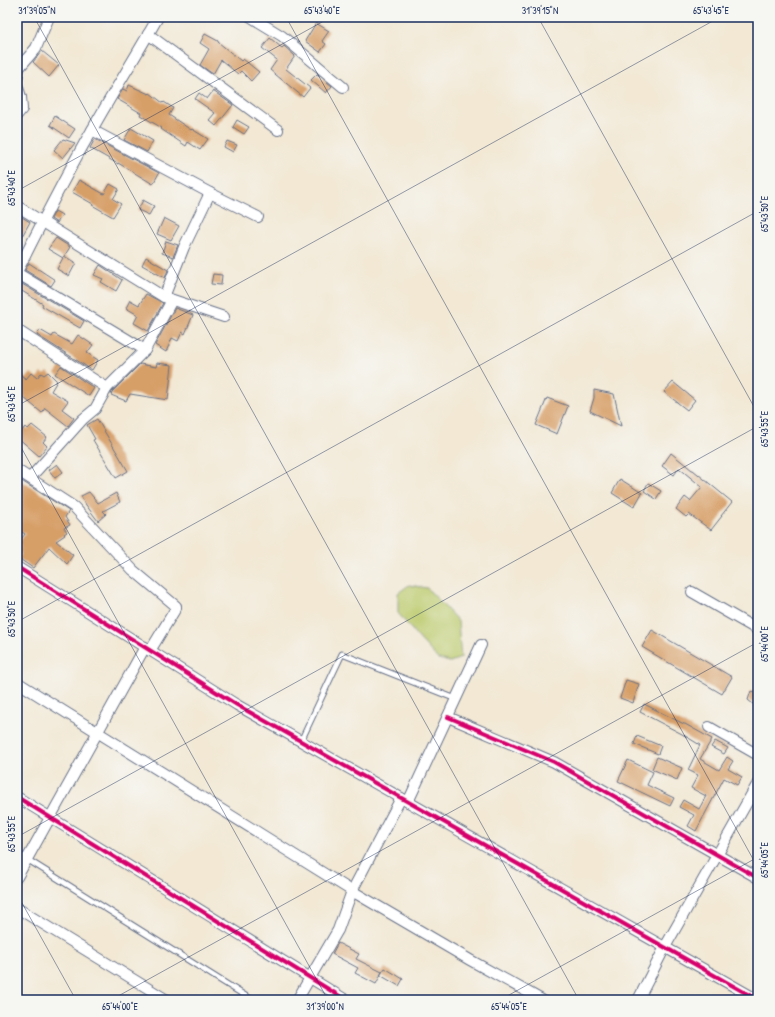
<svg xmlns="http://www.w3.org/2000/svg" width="775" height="1017" viewBox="0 0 775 1017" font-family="'Patrick Hand',sans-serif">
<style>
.green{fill:#bcca6c;stroke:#6c7c65}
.building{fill:#d79f68}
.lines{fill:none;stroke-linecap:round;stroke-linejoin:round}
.lane-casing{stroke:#667087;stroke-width:7}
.street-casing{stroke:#667087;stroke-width:12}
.lane{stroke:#fff;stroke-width:5}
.street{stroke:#fff;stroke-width:10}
.cycleway-casing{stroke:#f6f6f2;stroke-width:6}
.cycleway{stroke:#d6006c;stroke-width:4}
.ticks{fill:none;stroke:#1b2f5e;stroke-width:1;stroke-opacity:0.45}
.neatline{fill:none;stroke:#1b2f5e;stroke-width:1.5}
.ticks-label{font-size:10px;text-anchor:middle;fill:#1b2f5e}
</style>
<rect width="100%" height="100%" fill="#f6f6f2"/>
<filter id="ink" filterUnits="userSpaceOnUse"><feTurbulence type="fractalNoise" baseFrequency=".025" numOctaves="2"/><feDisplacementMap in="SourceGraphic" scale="8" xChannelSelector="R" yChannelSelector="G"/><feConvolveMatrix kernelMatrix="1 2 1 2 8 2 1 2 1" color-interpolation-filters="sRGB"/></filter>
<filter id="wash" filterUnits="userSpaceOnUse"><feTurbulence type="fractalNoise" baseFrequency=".012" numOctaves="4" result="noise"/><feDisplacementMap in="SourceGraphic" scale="16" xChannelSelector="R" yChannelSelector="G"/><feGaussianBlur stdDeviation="0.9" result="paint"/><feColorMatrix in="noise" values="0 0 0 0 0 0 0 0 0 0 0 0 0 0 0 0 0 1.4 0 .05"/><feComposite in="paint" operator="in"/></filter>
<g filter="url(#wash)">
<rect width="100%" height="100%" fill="#f2e8d4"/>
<!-- green -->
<polygon class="green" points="409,585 427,588 458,621 461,658 450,662 438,659 417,636 398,613 398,593"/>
<g id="blocks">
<!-- building -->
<g class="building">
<polygon points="316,23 329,31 322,41 326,44 320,52 305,41"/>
<polygon points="205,34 218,41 218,42 241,61 243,59 259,72 251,81 241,71 238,74 221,60 213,74 200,65 209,49 200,43"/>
<polygon points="270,38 282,48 284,46 295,56 286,69 310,88 303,97 270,70 277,60 262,48"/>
<polygon points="42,51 59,65 49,77 33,62"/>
<polygon points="317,74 332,86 326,93 311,80"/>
<polygon points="129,85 149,94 150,93 163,103 164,102 173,108 169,115 191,130 192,129 208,139 200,150 188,142 186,146 161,129 162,128 140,115 141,113 117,99 123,89 127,91"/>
<polygon points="213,91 233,105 216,126 209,120 215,113 195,99 199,93 207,99"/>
<polygon points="55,116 75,129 69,138 50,125"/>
<polygon points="237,120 249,127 244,134 233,127"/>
<polygon points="131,128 153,141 147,152 124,140"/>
<polygon points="63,139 75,143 63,158 54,150"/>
<polygon points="95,139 159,173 153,184 118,163 118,164 90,148"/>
<polygon points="227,141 237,145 233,152 224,147"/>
<polygon points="79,180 104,194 110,184 119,189 113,199 121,204 113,217 92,205 93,204 72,192"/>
<polygon points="143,200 154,206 149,215 138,210"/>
<polygon points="55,211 62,215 57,223 51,219"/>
<polygon points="17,214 30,222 17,245"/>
<polygon points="164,218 179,226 171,240 157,234"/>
<polygon points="56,238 70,247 63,258 48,249"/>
<polygon points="166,241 178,245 173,257 162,253"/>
<polygon points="64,256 76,263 69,276 57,269"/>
<polygon points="146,257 168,270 165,278 142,265"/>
<polygon points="29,263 55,280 51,286 25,270"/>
<polygon points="100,265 122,280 116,291 101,282 103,279 94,275"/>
<polygon points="213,274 222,275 221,285 211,284"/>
<polygon points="17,281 84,321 80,328 42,306 43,304 17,288"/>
<polygon points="146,294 163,303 148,331 134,323 138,315 126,308 130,300 139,305"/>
<polygon points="175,308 193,315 185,334 182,332 178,341 172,338 166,352 155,345"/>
<polygon points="40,330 52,337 54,334 72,344 78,335 93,345 87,353 98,360 92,370 37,335"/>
<polygon points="157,363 172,365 168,400 130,394 126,401 111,395 112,392 140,364 156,367"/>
<polygon points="61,366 94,388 89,396 55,374"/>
<polygon points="17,372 26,379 31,373 37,378 41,373 44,375 48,372 57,381 51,391 68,401 62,409 74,418 68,426 45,408 42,413 17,392"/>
<polygon points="673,382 695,400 687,410 664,392"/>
<polygon points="594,390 614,394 621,426 590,411 594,398"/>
<polygon points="547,398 568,406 557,434 536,425"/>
<polygon points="97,419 128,471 116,478 93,440 95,439 87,425"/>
<polygon points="32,425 47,437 43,442 47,446 39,456 17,437 25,427 28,429"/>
<polygon points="671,453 692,470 693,470 732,502 721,516 722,516 711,530 689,514 686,517 676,509 685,497 690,501 702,487 679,468 674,475 662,466"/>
<polygon points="57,464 63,472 55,478 49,470"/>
<polygon points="17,478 69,511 65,517 70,525 64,528 67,532 64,534 65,535 56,541 73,555 67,564 49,547 33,568 18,558 21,554 17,551 20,546 18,543 25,534 17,529"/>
<polygon points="620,479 642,493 634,507 612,493"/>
<polygon points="648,483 661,491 656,499 644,491"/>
<polygon points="89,492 98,503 116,493 120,502 103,511 106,514 98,521 86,505 81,496"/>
<polygon points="652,630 732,677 722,694 642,647"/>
<polygon points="626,680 639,684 633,703 620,698"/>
<polygon points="751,691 758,693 758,708 748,700"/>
<polygon points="644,704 684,724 685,724 712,739 700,759 719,770 727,757 733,761 728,769 742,777 737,785 724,778 696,831 688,826 694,815 679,807 683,800 699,809 706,796 691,788 698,775 688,770 700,745 682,734 640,712"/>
<polygon points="637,736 661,746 658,754 634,744"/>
<polygon points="715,741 728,748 724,754 711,747"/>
<polygon points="657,757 682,768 677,780 652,769"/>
<polygon points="628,760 653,772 647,785 674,798 670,806 618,781"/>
<polygon points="338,943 359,954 356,959 382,972 376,984 355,973 358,968 332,954"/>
<polygon points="385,968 403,979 399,986 380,975"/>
</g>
</g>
</g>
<g filter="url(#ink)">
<use href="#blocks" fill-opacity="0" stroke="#667087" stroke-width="1"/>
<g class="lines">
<!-- lane casing -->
<g class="lane-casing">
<g id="lane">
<polyline points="301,741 342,654 456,699"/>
<polyline points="17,853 252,1000"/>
</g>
</g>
<!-- street casing -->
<g class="street-casing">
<g id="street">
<polyline points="251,17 282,36 343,87"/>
<polyline points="148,34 278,130"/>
<polyline points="17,79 19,68 36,48 49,17"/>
<polyline points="17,85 21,97 22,109 17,115"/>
<polyline points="92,130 210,193 258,217"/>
<polyline points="17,206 164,297 224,317"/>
<path d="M17 272C41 224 65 176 92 130 113 92 137 55 158 17"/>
<polyline points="17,273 145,350 107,388 95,409 83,419 30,478"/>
<polyline points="164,297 184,247 210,193"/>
<polyline points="17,330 107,388"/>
<polyline points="145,350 172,300"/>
<polyline points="17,470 74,507 133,570 176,606 176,608 150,651"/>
<polyline points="17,567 237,705 758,1000"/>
<polyline points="692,592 758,630"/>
<polyline points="17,682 352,891 470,960 542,1000"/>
<polyline points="448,717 554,762 758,878"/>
<polyline points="709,727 758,755"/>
<polyline points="17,797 346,1000"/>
<polyline points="408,802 481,645"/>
<polyline points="17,877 145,647"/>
<polyline points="17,908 167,1000"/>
<polyline points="297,1000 338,930 352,891 401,798"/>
<polyline points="638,1000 665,947 758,783"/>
</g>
</g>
<!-- lane -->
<use href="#lane" class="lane"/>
<!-- street -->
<use href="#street" class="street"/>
<!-- cycleway casing -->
<g class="cycleway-casing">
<g id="cycleway">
<polyline points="17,567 237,705 758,1000"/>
<polyline points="448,717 554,762 758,878"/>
<polyline points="17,797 346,1000"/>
</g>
</g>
<!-- cycleway -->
<use href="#cycleway" class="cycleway"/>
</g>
</g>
<!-- ticks -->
<path class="ticks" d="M34 17 579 1000M286 17 758 868M538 17 758 414M17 191 331 17M17 406 720 17M17 440 328 1000M17 622 758 211M17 837 758 426M17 894 76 1000M111 1000 758 642M500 1000 758 857"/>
<!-- margin -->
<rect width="775" height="1017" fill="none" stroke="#f6f6f2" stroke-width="44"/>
<rect x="22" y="22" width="731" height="973" class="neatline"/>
<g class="ticks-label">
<text x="37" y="14">31°39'05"N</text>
<text x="322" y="14">65°43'40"E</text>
<text x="540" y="14">31°39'15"N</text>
<text x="711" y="14">65°43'45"E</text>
<text transform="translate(11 188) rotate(-90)" y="4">65°43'40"E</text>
<text transform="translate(764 214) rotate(-90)" y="4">65°43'50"E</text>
<text transform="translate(11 404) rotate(-90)" y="4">65°43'45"E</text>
<text transform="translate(764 429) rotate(-90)" y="4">65°43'55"E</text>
<text transform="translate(11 619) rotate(-90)" y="4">65°43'50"E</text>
<text transform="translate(764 644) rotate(-90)" y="4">65°44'00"E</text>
<text transform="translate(11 834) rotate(-90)" y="4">65°43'55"E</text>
<text transform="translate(764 860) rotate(-90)" y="4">65°44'05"E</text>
<text x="120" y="1010">65°44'00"E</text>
<text x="325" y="1010">31°39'00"N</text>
<text x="509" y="1010">65°44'05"E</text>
</g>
</svg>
